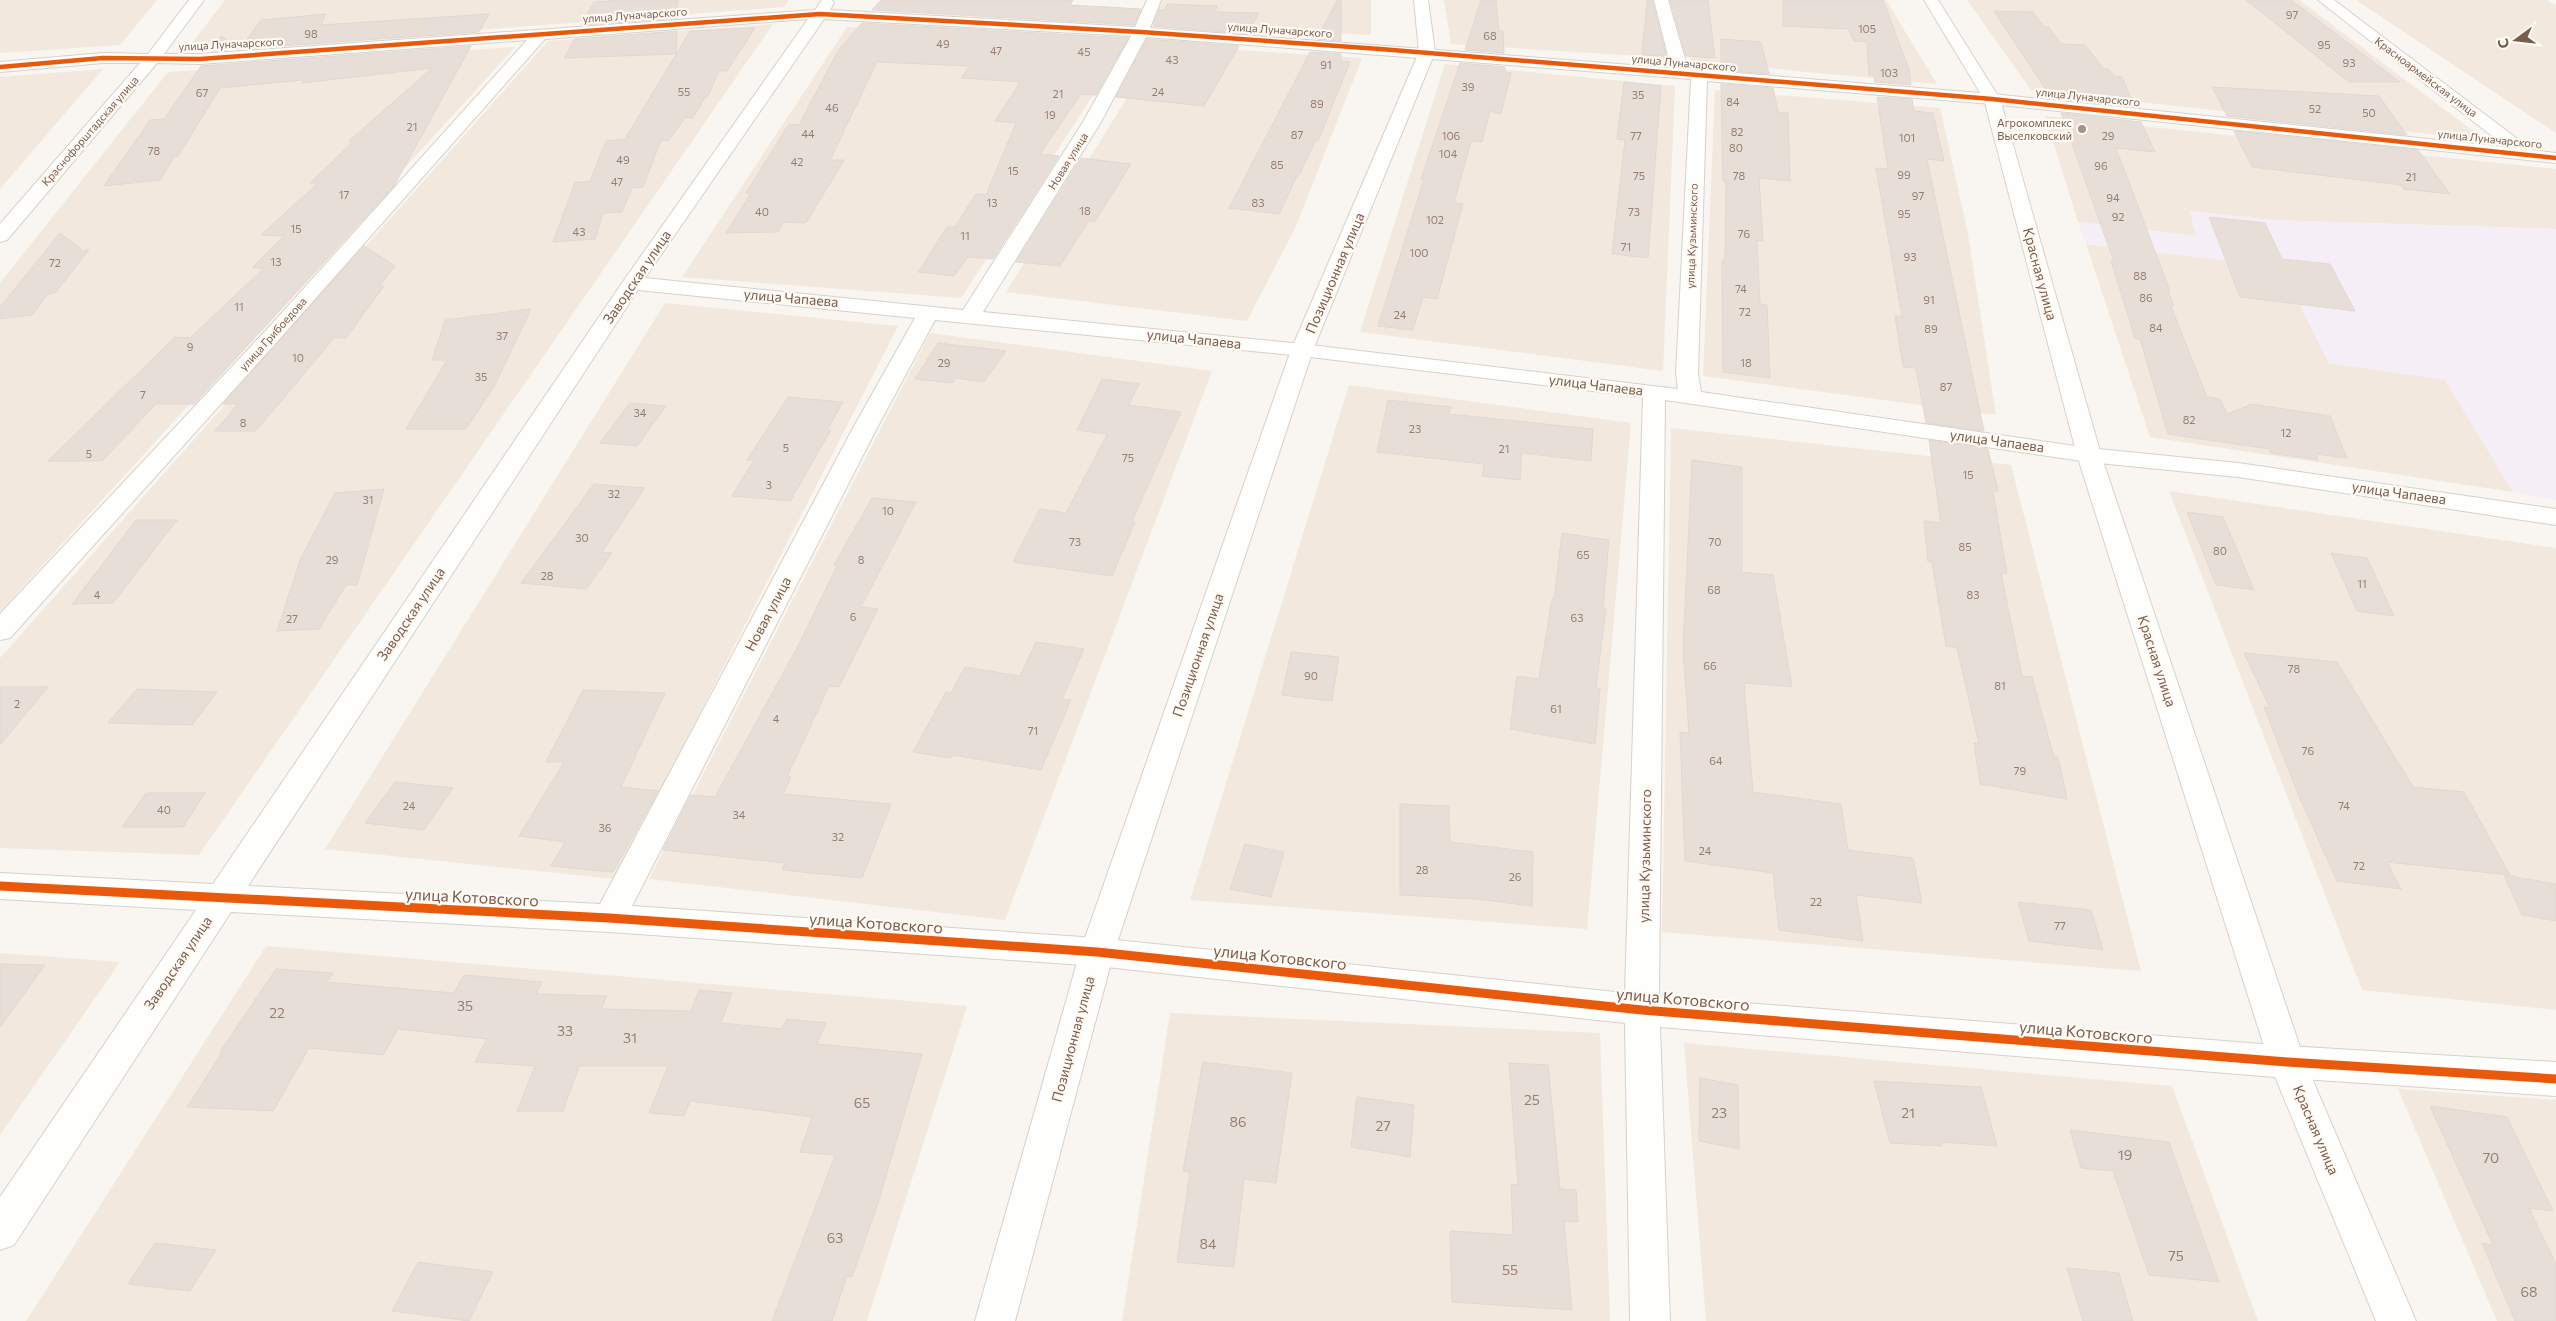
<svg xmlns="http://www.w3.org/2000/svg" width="2556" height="1321" viewBox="0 0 2556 1321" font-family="Commissioner,sans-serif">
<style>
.residential{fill:#f2e8de}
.education{fill:#f6eef6}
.building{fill:#e6ded7;stroke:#e2d8d2}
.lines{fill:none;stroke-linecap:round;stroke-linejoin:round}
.minor-casing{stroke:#d7d1cb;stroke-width:2}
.tertiary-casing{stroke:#d7d1cb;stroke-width:2}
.secondary-casing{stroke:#d9d2cb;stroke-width:2}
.minor{fill:#fefefd;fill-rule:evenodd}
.tertiary{fill:#fefefd;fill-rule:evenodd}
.secondary{fill:#fefefd;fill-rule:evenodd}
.cycleway-far1-casing{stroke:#fffaf3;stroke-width:6}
.cycleway-casing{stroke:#fffaf3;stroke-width:12}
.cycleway-far1{stroke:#e8590c;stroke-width:4.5}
.cycleway{stroke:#e8590c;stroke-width:9}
.poi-dot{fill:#a69286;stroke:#fffaf3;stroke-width:2}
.labels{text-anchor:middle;stroke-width:4.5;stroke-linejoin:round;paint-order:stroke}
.far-street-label{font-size:11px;fill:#7a5c4d;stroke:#fffaf3}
.number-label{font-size:11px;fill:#977e72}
.far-poi-label{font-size:11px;fill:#7a5c4d;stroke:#fffaf3;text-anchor:end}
.street-label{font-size:14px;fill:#7a5c4d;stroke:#fffaf3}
.near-number-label{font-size:14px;fill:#977e72}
.near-street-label{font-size:16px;fill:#7a5c4d;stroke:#fffaf3}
</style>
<rect width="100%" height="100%" fill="#f9f5f0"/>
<!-- residential -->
<g class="residential">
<polygon points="0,0 157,0 120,45 0,53"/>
<polygon points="225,0 789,0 784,7 185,52"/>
<polygon points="1160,0 1371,0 1371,35 1151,24"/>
<polygon points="1444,0 1652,0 1670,58 1451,44"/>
<polygon points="1669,0 1886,0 1937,84 1691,61"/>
<polygon points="1967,0 2299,0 2485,140 2031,90"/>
<polygon points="2356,0 2547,0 2556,6 2556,133"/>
<polygon points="773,24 199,855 0,848 0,658 548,41"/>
<polygon points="847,27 1127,43 961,298 682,277"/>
<polygon points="1160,45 1362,58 1296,226 1247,321 1006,292"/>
<polygon points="515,47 0,612 0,283 168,72"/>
<polygon points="1445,64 1675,86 1663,371 1360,332"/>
<polygon points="103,69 0,189 0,77"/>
<polygon points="1715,90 1940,108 1968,234 1996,415 1703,376"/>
<polygon points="2045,116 2556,169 2556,229 2273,220 2190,211 2197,236 2078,222"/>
<polygon points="2086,244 2281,267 2329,363 2445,379 2513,492 2150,437"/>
<polygon points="665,303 898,326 615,879 325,849"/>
<polygon points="930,333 1212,371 1005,920 649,879"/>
<polygon points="1349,385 1631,423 1587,929 1190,900"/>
<polygon points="1671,428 2011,465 2141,971 1662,932"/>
<polygon points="2169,491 2556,548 2556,1010 2362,990"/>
<polygon points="266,946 967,1006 867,1321 26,1321"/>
<polygon points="0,953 120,962 0,1135"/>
<polygon points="1170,1013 1600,1033 1610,1321 1122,1321"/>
<polygon points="1684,1043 2172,1086 2258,1321 1706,1321"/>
<polygon points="2398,1089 2556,1100 2556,1321 2497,1321"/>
</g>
<!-- education -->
<polygon class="education" points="2190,211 2273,220 2556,229 2556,500 2513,492 2445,380 2329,363 2281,267 2086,244 2078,222 2196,236"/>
<!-- building -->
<g class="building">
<polygon points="620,0 678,0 677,18 582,25 594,2"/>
<polygon points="881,0 1073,0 1070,5 1141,9 1134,25 872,10"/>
<polygon points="1337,0 1341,0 1341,41 1317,39"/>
<polygon points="1481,0 1496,0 1499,31 1503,31 1504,53 1465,50"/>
<polygon points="1647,0 1652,0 1666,56 1642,55"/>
<polygon points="1670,0 1708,0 1715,58 1686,56"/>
<polygon points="1783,0 1883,0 1909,69 1911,85 1875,82 1874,75 1869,75 1867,42 1854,41 1848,29 1783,26"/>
<polygon points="2246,0 2291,0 2400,82 2349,82"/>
<polygon points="1167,4 1217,6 1215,12 1259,13 1247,34 1153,26 1159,10 1165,10"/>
<polygon points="1994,11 2033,12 2044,27 2049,27 2061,44 2085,45 2104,69 2109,69 2114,76 2122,77 2135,107 2055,99 2053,90 2046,90"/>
<polygon points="326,14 321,25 489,14 479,32 211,51 221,36 240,49 261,20"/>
<polygon points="862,23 1128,38 1096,95 1081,94 1040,154 1059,156 993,259 968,257 954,276 918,272 947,227 955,227 976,194 986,195 1016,123 995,121 1020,82 961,78 970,66 877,62 830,160 844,160 806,223 783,222 778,232 726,233 751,193 746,193 789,124 799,125 838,51"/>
<polygon points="755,28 727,71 719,71 708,96 705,97 693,118 685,118 668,141 661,140 643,187 632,188 622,212 603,213 595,239 553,242 575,183 590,181 606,141 625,139 690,31"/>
<polygon points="677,31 676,54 564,58 575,39"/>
<polygon points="1147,39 1239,46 1204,106 1116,97"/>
<polygon points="1721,39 1761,42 1769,74 1721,70"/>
<polygon points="471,46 394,186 194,404 156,404 102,461 48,461 175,337 190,338 264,268 252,268 284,236 261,235 318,183 310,183 353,142 349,141 432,68 302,83 303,80 220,88 178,156 175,156 160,180 104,186 150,120 164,119 201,66"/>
<polygon points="1310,52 1341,54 1341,61 1350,62 1318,141 1315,141 1300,174 1298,174 1279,214 1229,208"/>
<polygon points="1460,63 1505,67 1505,72 1511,73 1501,114 1490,111 1482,142 1471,141 1454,203 1463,204 1437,299 1423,297 1413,330 1378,326 1424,179 1421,179"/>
<polygon points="1624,82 1661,86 1648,258 1612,254 1625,140 1617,139"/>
<polygon points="1721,84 1773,88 1778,112 1788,113 1790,181 1759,178 1763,241 1757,240 1760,304 1767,305 1770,378 1723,372 1722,260 1725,260 1726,182 1723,181"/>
<polygon points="2212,87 2379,96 2407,135 2227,116"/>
<polygon points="1877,97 1912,99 1914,111 1933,113 1944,161 1927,159 1984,431 1926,423 1916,368 1903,367 1895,316 1902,317 1876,168 1888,169"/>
<polygon points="2061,113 2141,122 2155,152 2116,148 2170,291 2168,291 2174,306 2171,306 2207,397 2220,399 2227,414 2252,404 2330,416 2347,458 2316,454 2318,460 2271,453 2270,449 2168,434 2140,339 2135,338 2111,261 2114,262"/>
<polygon points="2234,131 2418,150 2450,194 2404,189 2401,185 2252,167"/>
<polygon points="1081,158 1131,164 1095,221 1089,221 1060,266 1016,262"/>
<polygon points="2209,217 2265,223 2282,259 2330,264 2355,311 2240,297"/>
<polygon points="60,233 81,249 80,251 89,250 55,293 48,294 32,315 0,319 0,307"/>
<polygon points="364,246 395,266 379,287 384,286 346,338 334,338 256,431 215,431 238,404 223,404"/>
<polygon points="531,309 495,385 466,429 406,429 447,360 432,360 445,320"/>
<polygon points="938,343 1006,351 984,382 956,378 952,383 915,379"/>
<polygon points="1102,379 1139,384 1129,405 1181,412 1132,521 1135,522 1112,576 1013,562 1040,509 1066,513 1107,434 1077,430"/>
<polygon points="788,397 843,402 827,430 831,430 790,501 732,496 754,460 747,460"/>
<polygon points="1388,400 1451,407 1449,414 1593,429 1591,461 1522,453 1520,480 1482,476 1484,464 1377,452"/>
<polygon points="630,403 666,406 637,446 600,443"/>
<polygon points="1929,440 1988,449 1998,491 1993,491 2007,574 2001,573 2022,676 2032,677 2054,757 2058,757 2067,799 1980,784 1974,743 1979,744 1957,648 1946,646 1932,562 1928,562 1924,521 1941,523"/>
<polygon points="1692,460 1742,467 1742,572 1773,575 1792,687 1744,683 1753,792 1841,804 1848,850 1913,858 1922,903 1856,895 1863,941 1779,930 1773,873 1685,861 1680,732 1689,733 1683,649"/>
<polygon points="594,484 645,488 602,552 612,553 586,589 521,583"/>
<polygon points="384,489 357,585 346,585 319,629 277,631 301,558 335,493"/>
<polygon points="872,498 916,502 861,607 878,609 839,687 829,686 787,777 791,777 783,794 891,804 862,878 782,870 785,863 663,850 691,795 715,797 797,648 837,566 834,565"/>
<polygon points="2187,512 2223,517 2254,590 2216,585"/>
<polygon points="136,520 177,520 113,603 72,604"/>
<polygon points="1562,533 1609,540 1603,608 1606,608 1596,688 1600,689 1595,744 1510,729 1517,676 1539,679 1552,599 1554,599"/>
<polygon points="2331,553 2367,558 2394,616 2357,611"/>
<polygon points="1036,642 1084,649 1062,699 1071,700 1041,770 953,755 951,758 913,752 946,692 951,693 965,667 1020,676"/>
<polygon points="1291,652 1339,657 1332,701 1282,695"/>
<polygon points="2244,653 2337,662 2413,787 2464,792 2510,875 2387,862 2401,889 2337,881 2298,794 2264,707 2270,708"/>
<polygon points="0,687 48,687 0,745"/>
<polygon points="137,689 217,692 192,725 108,723"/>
<polygon points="583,690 665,693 621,787 658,791 613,872 551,866 565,842 519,836 564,762 546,762"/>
<polygon points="395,782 453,788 424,830 365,823"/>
<polygon points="146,793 205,793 183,827 122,827"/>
<polygon points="1400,804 1449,806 1450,842 1533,852 1532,906 1477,899 1400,895"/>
<polygon points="1245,844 1284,852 1271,897 1230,889"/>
<polygon points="2504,875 2556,884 2556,921 2522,915"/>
<polygon points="2018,902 2091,910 2103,950 2029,941"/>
<polygon points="0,964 45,965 0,1027"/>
<polygon points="276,969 333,973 327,982 454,993 464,975 542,982 536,994 607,996 601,1009 691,1011 699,990 732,993 721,1023 782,1029 787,1019 826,1023 817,1044 922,1054 878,1203 852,1277 847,1276 832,1321 772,1321 835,1155 800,1152 812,1117 690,1101 684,1116 649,1113 668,1066 579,1066 563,1111 517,1111 535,1066 475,1062 487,1039 398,1029 383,1055 309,1048 273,1111 187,1107 222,1053 220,1052"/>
<polygon points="1203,1062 1292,1073 1276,1183 1244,1179 1234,1267 1177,1262 1190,1172 1183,1171"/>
<polygon points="1509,1063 1548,1065 1560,1189 1576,1190 1578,1222 1564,1221 1572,1310 1452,1302 1450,1231 1513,1235 1511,1184 1518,1185"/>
<polygon points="1700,1078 1738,1085 1739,1149 1699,1141"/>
<polygon points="1874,1081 1981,1087 1997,1146 1941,1142 1942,1146 1890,1143"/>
<polygon points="1357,1097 1414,1105 1410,1157 1351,1147"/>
<polygon points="2430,1106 2507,1117 2553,1211 2529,1208 2556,1264 2556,1321 2515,1321 2482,1243 2493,1245"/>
<polygon points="2070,1130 2169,1142 2219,1282 2149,1275 2113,1171 2081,1168"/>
<polygon points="155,1243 216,1250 190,1291 128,1284"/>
<polygon points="418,1262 493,1272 469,1321 392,1311"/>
<polygon points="2067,1268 2119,1273 2133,1321 2083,1321"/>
</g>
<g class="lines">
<!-- minor casing -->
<g class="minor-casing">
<path id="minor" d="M189 0H204L164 54H200L815 10 822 0H832L834 3 830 10 1135 27 1147 0H1161L1150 28 1671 68 1654 0H1668L1688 69 1992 94 2506 147 2318 0H2334L2532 150 2556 153V163L1992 104 1707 81 1698 373 1701 392 2089 448 2238 463 2556 509V525L2238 477 2089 462 1665 400 1659 996 2287 1046 2556 1062V1096L2287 1078 1660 1027 1670 1321H1630L1625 1023 1097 966 609 932 231 912 14 1245 0 1250V1197L196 910 0 899V873L213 884 622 283 808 19 545 39 284 334 10 638 0 640V614L270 326 527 40 200 64 157 63 7 240 0 242V224L140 63H103L0 72V62L103 53 148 54ZM824 19 1131 36 1083 122 963 310 645 278ZM1146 37 1691 79 1676 373 1678 389 1302 344 983 312 1101 122ZM638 290 915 318 853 428 600 904 248 886ZM935 320 1302 356 1643 397 1625 993 1097 938 632 906 877 428Z"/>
</g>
<!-- tertiary casing -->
<g class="tertiary-casing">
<polygon id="tertiary" points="1414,0 1428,0 1435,52 1313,350 1114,952 1015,1321 975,1321 1080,952 1291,350 1419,52"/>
</g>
<!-- secondary casing -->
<g class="secondary-casing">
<polygon id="secondary" points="1924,0 1938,0 2000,99 2101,455 2305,1062 2416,1321 2376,1321 2269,1062 2077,455 1984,99"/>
</g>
<!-- minor -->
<use href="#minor" class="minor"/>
<!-- tertiary -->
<use href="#tertiary" class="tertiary"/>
<!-- secondary -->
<use href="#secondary" class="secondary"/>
<!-- cycleway-far1 casing -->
<g class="cycleway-far1-casing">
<polyline id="cycleway-far1" points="0,67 103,58 200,59 820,14 1141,32 1380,49 1992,99 2556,158"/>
</g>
<!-- cycleway casing -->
<g class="cycleway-casing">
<polyline id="cycleway" points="0,886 609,918 1097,952 1642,1010 2287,1062 2556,1079"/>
</g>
<!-- cycleway-far1 -->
<use href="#cycleway-far1" class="cycleway-far1"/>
<!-- cycleway -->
<use href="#cycleway" class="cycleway"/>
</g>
<!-- markers -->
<circle class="poi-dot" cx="2082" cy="129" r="5"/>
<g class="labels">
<!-- far-street labels -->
<g class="far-street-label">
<text transform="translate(635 15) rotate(-4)" y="4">улица Луначарского</text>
<text transform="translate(1280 30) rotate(4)" y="4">улица Луначарского</text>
<text transform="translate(231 44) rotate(-3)" y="4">улица Луначарского</text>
<text transform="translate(1684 63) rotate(5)" y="4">улица Луначарского</text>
<text transform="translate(2426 77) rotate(37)" y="4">Красноармейская улица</text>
<text transform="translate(2088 97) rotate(6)" y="4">улица Луначарского</text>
<text transform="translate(90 131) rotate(-49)" y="4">Краснофорштадская улица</text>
<text transform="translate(2490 139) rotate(6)" y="4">улица Луначарского</text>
<text transform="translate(1068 161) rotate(-58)" y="4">Новая улица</text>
<text transform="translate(1692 236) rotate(-88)" y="4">улица Кузьминского</text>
<text transform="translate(273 334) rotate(-48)" y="4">улица Грибоедова</text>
</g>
<!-- number labels -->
<g class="number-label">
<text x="2292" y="19">97</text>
<text x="1867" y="33">105</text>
<text x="311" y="38">98</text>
<text x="1490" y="40">68</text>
<text x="943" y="48">49</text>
<text x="2324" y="49">95</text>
<text x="996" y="55">47</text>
<text x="1084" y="56">45</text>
<text x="1172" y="64">43</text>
<text x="2349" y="67">93</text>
<text x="1326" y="69">91</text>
<text x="1889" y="77">103</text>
<text x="1468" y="91">39</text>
<text x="684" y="96">55</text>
<text x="1158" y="96">24</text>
<text x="202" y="97">67</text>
<text x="1058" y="98">21</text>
<text x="1638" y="99">35</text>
<text x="1733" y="106">84</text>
<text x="1317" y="108">89</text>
<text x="832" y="112">46</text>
<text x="2315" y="113">52</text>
<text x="2369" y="117">50</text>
<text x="1050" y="119">19</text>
<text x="412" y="131">21</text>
<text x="1737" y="136">82</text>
<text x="808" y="138">44</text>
<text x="1297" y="139">87</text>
<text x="1451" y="140">106</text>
<text x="1636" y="140">77</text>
<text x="2108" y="140">29</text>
<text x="1907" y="142">101</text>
<text x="1736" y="152">80</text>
<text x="154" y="155">78</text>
<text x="1448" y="158">104</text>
<text x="623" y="164">49</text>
<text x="797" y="166">42</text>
<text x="1277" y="169">85</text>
<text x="2101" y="170">96</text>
<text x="1013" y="175">15</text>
<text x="1904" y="179">99</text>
<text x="1639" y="180">75</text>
<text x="1739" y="180">78</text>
<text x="2411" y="181">21</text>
<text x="617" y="186">47</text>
<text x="344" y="199">17</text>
<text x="1918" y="200">97</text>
<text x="2113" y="202">94</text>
<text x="992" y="207">13</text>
<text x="1258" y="207">83</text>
<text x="1085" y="215">18</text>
<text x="762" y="216">40</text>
<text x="1634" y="216">73</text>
<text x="1904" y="218">95</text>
<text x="2118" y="221">92</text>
<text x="1435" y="224">102</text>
<text x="296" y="233">15</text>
<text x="579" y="236">43</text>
<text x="1744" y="238">76</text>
<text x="965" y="240">11</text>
<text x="1626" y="251">71</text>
<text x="1419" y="257">100</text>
<text x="1910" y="261">93</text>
<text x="276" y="266">13</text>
<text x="55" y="267">72</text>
<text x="2140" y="280">88</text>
<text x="1741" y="293">74</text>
<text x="2146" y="302">86</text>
<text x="1929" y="304">91</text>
<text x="239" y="311">11</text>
<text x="1745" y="316">72</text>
<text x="1400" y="319">24</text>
<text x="2156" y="332">84</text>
<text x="1931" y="333">89</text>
<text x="502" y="340">37</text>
<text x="190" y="351">9</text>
<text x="298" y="362">10</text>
<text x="944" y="367">29</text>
<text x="1746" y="367">18</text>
<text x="481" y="381">35</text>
<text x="1946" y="391">87</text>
<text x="143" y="399">7</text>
<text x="640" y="417">34</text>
<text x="2189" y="424">82</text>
<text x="243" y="427">8</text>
<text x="1415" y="433">23</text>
<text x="2286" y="437">12</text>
<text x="786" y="452">5</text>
<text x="1504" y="453">21</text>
<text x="89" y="458">5</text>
<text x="1128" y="462">75</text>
<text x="1968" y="479">15</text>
<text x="769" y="489">3</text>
<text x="614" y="498">32</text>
<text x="368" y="504">31</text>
<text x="888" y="515">10</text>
<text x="582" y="542">30</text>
<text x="1075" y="546">73</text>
<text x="1715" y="546">70</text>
<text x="1965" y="551">85</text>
<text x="2220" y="555">80</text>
<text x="1583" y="559">65</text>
<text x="332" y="564">29</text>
<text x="861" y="564">8</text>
<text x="547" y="580">28</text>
<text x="2362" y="588">11</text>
<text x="1714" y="594">68</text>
<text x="97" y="599">4</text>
<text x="1973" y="599">83</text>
<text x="853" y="621">6</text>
<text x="1577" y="622">63</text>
<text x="292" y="623">27</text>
<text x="1710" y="670">66</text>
<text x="2294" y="673">78</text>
<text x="1311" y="680">90</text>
<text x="2000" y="690">81</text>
<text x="17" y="708">2</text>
<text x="1556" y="713">61</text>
<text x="776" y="723">4</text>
<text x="1033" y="735">71</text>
<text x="2308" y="755">76</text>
<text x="1716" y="765">64</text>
<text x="2020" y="775">79</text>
<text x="409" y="810">24</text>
<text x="2344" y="810">74</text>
<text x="164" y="814">40</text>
<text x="739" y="819">34</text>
<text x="605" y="832">36</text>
<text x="838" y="841">32</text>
<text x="1705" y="855">24</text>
<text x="2359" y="870">72</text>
<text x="1422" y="874">28</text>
<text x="1515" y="881">26</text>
<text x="1816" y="906">22</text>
<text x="2060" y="930">77</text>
</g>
<!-- far-poi labels -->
<g class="far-poi-label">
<text x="2072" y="127">Агрокомплекс<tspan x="2072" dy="13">Выселковский</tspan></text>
</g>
<!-- street labels -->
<g class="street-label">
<text transform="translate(1335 273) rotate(-67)" y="5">Позиционная улица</text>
<text transform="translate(2040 274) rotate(75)" y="5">Красная улица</text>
<text transform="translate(637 277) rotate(-56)" y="5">Заводская улица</text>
<text transform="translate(791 298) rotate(5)" y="5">улица Чапаева</text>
<text transform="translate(1194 339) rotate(6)" y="5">улица Чапаева</text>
<text transform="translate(1596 385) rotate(7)" y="5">улица Чапаева</text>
<text transform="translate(1997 441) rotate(8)" y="5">улица Чапаева</text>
<text transform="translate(2399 493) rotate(8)" y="5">улица Чапаева</text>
<text transform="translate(411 614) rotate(-56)" y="5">Заводская улица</text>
<text transform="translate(768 614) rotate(-62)" y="5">Новая улица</text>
<text transform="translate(1198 655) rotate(-71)" y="5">Позиционная улица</text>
<text transform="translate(2157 661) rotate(72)" y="5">Красная улица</text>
<text transform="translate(1645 856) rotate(-89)" y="5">улица Кузьминского</text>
<text transform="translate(178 963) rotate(-56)" y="5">Заводская улица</text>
<text transform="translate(1073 1039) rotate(-75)" y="5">Позиционная улица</text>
<text transform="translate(2316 1130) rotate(67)" y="5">Красная улица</text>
</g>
<!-- near-number labels -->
<g class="near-number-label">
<text x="465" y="1011">35</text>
<text x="277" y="1018">22</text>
<text x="565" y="1036">33</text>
<text x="630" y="1043">31</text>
<text x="1532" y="1105">25</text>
<text x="862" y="1108">65</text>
<text x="1719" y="1118">23</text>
<text x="1908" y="1118">21</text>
<text x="1238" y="1127">86</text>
<text x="1383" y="1131">27</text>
<text x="2125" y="1160">19</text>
<text x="2491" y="1163">70</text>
<text x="835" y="1243">63</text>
<text x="1208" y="1249">84</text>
<text x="2176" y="1261">75</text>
<text x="1510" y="1275">55</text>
<text x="2529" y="1297">68</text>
</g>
<!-- near-street labels -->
<g class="near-street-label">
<text transform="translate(472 897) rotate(3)" y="6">улица Котовского</text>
<text transform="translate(876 923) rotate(4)" y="6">улица Котовского</text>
<text transform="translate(1280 957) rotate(6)" y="6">улица Котовского</text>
<text transform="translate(1683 999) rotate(5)" y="6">улица Котовского</text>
<text transform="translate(2086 1032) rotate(5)" y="6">улица Котовского</text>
</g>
</g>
<!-- north arrow -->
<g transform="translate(2516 40) rotate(255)" stroke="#fffaf3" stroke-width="4" paint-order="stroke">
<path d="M0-4L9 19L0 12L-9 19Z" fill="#7a5c4d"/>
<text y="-8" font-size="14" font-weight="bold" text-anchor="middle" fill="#7a5c4d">С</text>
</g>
</svg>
